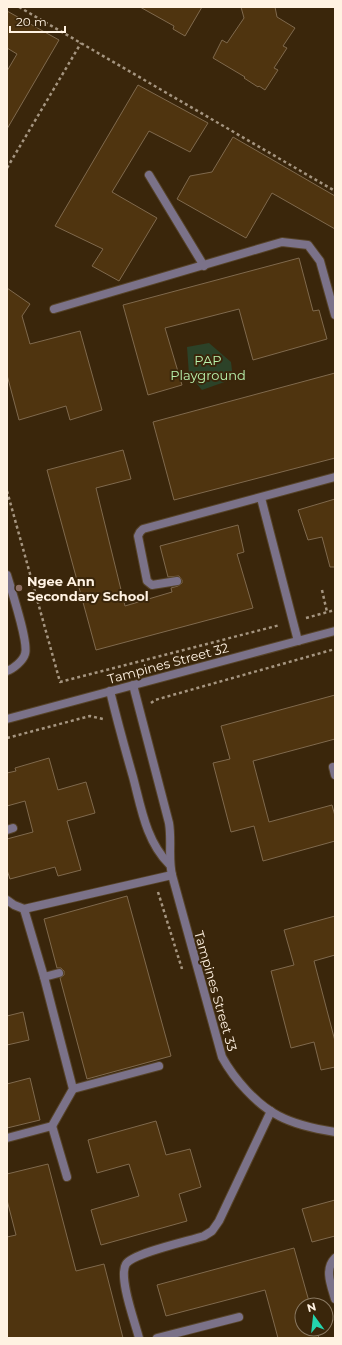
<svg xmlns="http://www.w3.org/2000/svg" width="342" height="1345" viewBox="0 0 342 1345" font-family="Montserrat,sans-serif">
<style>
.green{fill:#2c4228}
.building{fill:#4f340f;stroke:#7f694d}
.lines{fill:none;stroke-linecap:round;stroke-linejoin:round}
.lane-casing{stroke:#564329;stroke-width:10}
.street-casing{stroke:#564329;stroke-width:10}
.path{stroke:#a59580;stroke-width:2.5;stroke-dasharray:3 3;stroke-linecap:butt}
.lane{stroke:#7b7289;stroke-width:8}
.street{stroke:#7b7289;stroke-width:8}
.education-dot{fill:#8d6e63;stroke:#3a260b;stroke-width:1.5}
.labels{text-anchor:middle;stroke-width:4;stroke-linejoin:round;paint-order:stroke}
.park-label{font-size:13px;fill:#b9f3ae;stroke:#3a260b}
.poi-label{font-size:13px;font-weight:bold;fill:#fff2e2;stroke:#3a260b;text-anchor:start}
.street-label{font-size:13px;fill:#fff2e2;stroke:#3a260b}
</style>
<rect width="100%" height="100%" fill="#3a260b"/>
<!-- green -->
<polygon class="green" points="209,343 231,362 233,379 202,390 189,375 187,347"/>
<!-- building -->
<g class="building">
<polygon points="140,7 202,7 185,36 173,29 174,26"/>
<polygon points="241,7 275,7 277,17 295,28 283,46 287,48 274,68 278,70 265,90 259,86 258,87 244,78 245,77 213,58 222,40 227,43 244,18"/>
<polygon points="7,11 59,40 7,129 7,71 17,54 7,48"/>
<polygon points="138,85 208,123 190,152 149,131 112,192 157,218 119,281 92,266 103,249 55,226"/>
<polygon points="233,137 335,196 335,229 272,193 246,238 177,199 190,176 212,172"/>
<polygon points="299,258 313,311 319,310 327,339 253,360 239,309 165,328 182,385 148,395 123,305"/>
<polygon points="7,288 30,304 22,316 30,344 80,331 102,410 70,420 66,406 19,420 7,375"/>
<polygon points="335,373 335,458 174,500 153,422"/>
<polygon points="123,450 131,479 96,488 125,606 172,592 171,588 178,586 182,583 182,580 179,576 168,577 160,546 238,525 244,552 237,554 253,608 96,650 47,470"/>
<polygon points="335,499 335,567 330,567 322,537 308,540 298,510"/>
<polygon points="335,695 335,739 253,761 269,822 332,805 335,816 335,841 263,861 254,826 231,832 213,763 230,759 221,726"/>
<polygon points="49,758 58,790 86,782 95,813 67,821 81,870 58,876 55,867 10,879 7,870 7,839 33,832 25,801 7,806 7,773 16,771 15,768"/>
<polygon points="127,896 171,1056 87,1079 60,978 64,975 64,971 61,968 57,968 44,919"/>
<polygon points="335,916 335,955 314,961 335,1041 335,1067 321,1070 314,1042 291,1048 271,971 294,965 284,930"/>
<polygon points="23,1012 29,1040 7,1045 7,1016"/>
<polygon points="30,1078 40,1120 7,1128 7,1084"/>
<polygon points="156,1121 166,1155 190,1149 201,1187 179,1194 187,1221 101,1245 91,1210 139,1196 129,1164 97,1173 88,1140"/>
<polygon points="48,1164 76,1271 104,1264 123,1338 7,1338 7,1237 16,1235 7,1200 7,1174"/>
<polygon points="335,1200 335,1236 312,1242 302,1209"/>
<polygon points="294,1248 310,1305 302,1305 302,1329 316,1329 319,1338 278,1338 265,1290 166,1316 157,1285"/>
</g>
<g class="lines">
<!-- lane casing -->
<g class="lane-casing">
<g id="lane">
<polyline points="149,175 204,266"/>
<polyline points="54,309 282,242 308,245 320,261 335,315"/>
<polyline points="261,498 298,641"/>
<path d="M7 575C11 589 29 643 25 654 23 661 13 669 7 671"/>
<polyline points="177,581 152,585 147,581 138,536 140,532 143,529 335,477"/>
<polyline points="333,767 335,775"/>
<polyline points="7,830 13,828"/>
<polyline points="7,900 14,905 24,909 172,875"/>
<polyline points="44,977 59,973"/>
<polyline points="73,1089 159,1066"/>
<polyline points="52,1126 67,1177"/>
<polyline points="7,1138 52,1126 73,1089 44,977 24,909"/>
<path d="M335 1258C324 1269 331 1285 335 1299"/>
<path d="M139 1338C135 1322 118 1277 126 1264 133 1253 189 1241 204 1236L212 1231 219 1221 271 1111"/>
<polyline points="157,1338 239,1317"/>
</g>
</g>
<!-- street casing -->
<g class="street-casing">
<g id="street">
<path d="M133 685 169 823C172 841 168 858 172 875L222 1057C234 1079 257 1105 279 1116 296 1125 316 1129 335 1132"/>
<path d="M110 691C117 720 125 749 133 777 141 807 146 841 169 864"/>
<polyline points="7,719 335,631"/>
</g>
</g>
<!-- path -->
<g class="path">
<polyline points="19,7 335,191"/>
<polyline points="7,168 81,43"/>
<polyline points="7,491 60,682 280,625"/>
<polyline points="322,590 327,612"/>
<polyline points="306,618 335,610"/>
<polyline points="151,703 155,700 335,649"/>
<polyline points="7,738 90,716 103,719"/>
<polyline points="158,892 182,969"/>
</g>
<!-- lane -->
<use href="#lane" class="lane"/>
<!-- street -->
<use href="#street" class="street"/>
</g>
<!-- markers -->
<circle class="education-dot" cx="19" cy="588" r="4"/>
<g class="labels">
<!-- park labels -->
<g class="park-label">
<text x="208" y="365">PAP<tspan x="208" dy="15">Playground</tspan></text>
</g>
<!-- poi labels -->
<g class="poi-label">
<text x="27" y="586">Ngee Ann<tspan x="27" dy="15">Secondary School</tspan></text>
</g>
<!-- street labels -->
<g class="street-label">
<text transform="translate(168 663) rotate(-15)" y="5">Tampines Street 32</text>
<text transform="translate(216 991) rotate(74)" y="5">Tampines Street 33</text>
</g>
</g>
<!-- border -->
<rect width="342" height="1345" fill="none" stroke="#fff2e2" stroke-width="16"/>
<!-- north arrow -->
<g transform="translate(314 1317) rotate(345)"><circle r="19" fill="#3a260b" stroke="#897861"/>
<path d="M0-3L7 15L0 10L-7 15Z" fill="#24d5ae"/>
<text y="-6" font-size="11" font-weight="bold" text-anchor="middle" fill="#fff2e2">N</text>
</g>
<!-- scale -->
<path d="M10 26v6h55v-6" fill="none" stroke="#fff2e2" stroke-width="2"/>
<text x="16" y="26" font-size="12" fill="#fff2e2" stroke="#3a260b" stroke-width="3" paint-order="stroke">20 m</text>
</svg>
